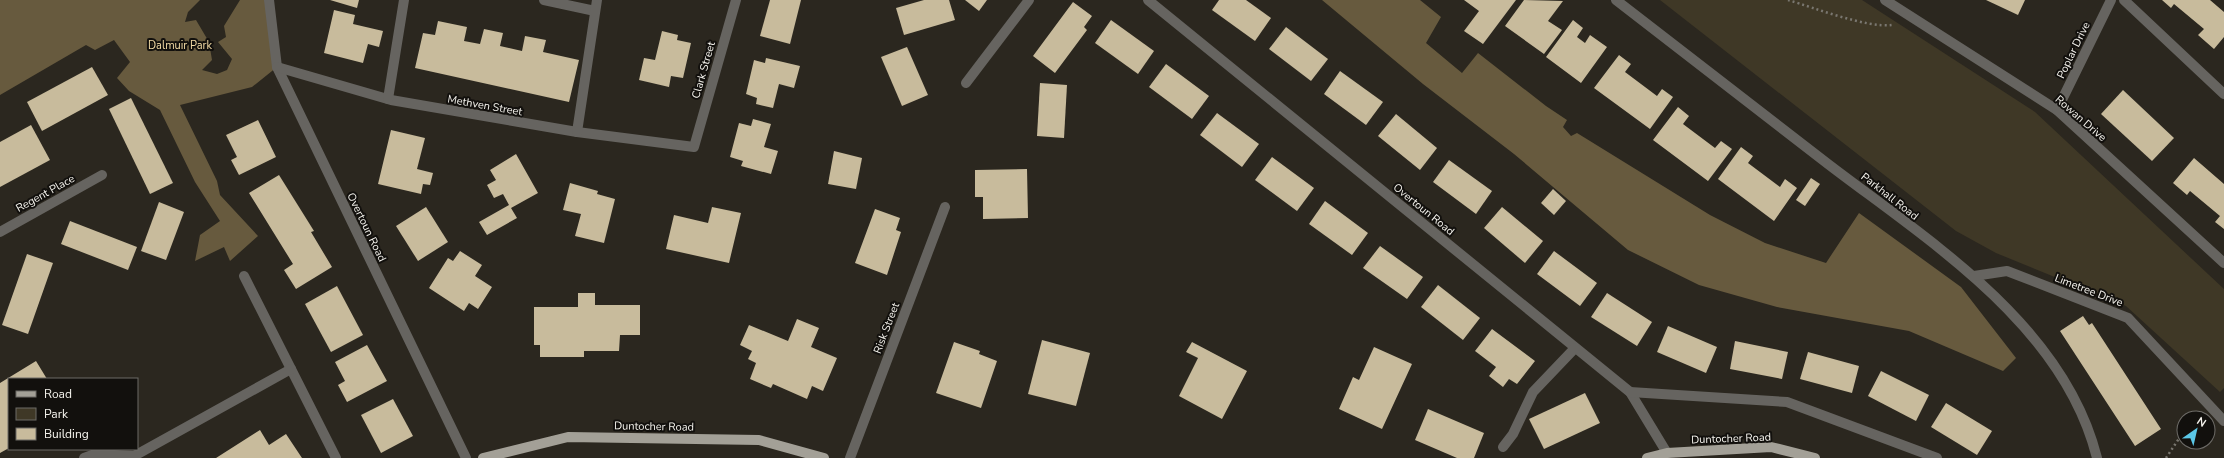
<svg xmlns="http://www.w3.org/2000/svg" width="2224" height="458" viewBox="0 0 2224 458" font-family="'Nunito Sans',sans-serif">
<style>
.green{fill:#3f3826}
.forest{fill:#675a3e}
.building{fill:#c8bb9c}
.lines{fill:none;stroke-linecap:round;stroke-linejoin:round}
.path{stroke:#7a7770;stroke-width:2.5;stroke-dasharray:2 3;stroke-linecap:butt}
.minor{stroke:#666460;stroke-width:10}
.major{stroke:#a3a097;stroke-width:10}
.labels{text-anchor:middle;stroke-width:4;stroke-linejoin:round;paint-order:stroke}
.park-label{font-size:11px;fill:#f4dca6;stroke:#12100d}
.street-label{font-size:11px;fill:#f6f4ee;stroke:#12100d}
</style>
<rect width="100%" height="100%" fill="#2b271f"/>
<!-- green -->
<polygon class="green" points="1660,0 1862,0 2035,112 2224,289 2224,388 2220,392 2126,306 1996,253 1956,231"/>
<!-- forest -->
<g class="forest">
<polygon points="0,0 200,0 188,12 185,22 196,20 209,42 212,60 202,70 217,74 227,70 232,59 218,42 226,37 224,26 240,0 269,0 277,67 252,87 180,105 217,181 220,195 258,236 230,261 224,247 195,261 200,235 220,221 195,182 160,110 129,91 117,78 130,62 114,40 95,50 86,45 0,95"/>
<polygon points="1322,0 1420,0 1441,17 1426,43 1462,73 1478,53 1546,106 1567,120 1563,127 1571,136 1577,133 1710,215 1765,243 1826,263 1859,213 1961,287 2016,358 2003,371 1909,331 1777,307 1699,285 1628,250 1514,154 1423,84"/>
</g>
<!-- building -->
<g class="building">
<polygon points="330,0 359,0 357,8"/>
<polygon points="770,0 801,0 790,44 760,36"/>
<polygon points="924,0 949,0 955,20 904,35 896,8"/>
<polygon points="965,0 987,0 979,11"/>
<polygon points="1219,0 1246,0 1271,18 1255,41 1212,10"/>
<polygon points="1464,0 1516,0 1483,44 1464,31 1479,11"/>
<polygon points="1524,0 1563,1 1548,21 1562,30 1544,54 1505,26"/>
<polygon points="1986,0 2025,0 2018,15"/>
<polygon points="2162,0 2210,0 2224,12 2224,37 2214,49 2198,35 2204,29 2174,4 2171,8"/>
<polygon points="1073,2 1092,16 1084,27 1087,30 1055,73 1033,56"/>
<polygon points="334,10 355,15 353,24 383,31 379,47 368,44 363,63 324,53"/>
<polygon points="1111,20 1154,51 1138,74 1095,43"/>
<polygon points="1573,20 1583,28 1577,37 1585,43 1590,35 1607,47 1581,83 1546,57"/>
<polygon points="438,21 467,27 464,41 480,44 484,29 503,33 500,46 522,51 525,36 546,40 543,52 579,60 569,102 415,68 423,33 435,35"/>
<polygon points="1286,27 1328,59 1311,81 1269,49"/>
<polygon points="662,31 678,35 677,40 691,43 683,78 671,76 669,87 639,80 644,58 655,60"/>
<polygon points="907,47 928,95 902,106 881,57"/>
<polygon points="1619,55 1631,64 1625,72 1657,96 1662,89 1673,97 1650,129 1594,88"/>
<polygon points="766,58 800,66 794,88 779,84 773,108 756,104 757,98 746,94 754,60 765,63"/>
<polygon points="1166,64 1209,96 1192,119 1149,87"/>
<polygon points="92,67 108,95 42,131 27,102"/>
<polygon points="1340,71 1383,102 1366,125 1324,94"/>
<polygon points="1040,83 1067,85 1064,138 1037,136"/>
<polygon points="2123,90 2174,138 2152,161 2101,114"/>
<polygon points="131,98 173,183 150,194 109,109"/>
<polygon points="1678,107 1689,116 1683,124 1715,148 1721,141 1732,149 1708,181 1653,140"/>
<polygon points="1217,113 1259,144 1242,167 1200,135"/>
<polygon points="1396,114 1437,148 1420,170 1378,136"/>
<polygon points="753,119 771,124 764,147 778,151 771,174 741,166 743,161 730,157 739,123 751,126"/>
<polygon points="258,120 276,157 239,175 231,160 237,157 226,135"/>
<polygon points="31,125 50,160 0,187 0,142"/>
<polygon points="391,130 425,138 417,169 433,173 430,185 423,184 421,194 378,184"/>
<polygon points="1741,147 1753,156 1748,163 1780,187 1785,179 1797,188 1774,221 1718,179"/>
<polygon points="834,151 862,158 856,189 828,184"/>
<polygon points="516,154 538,193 511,208 517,218 487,235 479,222 509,205 503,194 494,198 487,185 496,180 490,170"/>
<polygon points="1272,157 1314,188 1297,211 1255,180"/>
<polygon points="2194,158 2224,184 2224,229 2215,222 2220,216 2190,191 2187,195 2173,183"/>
<polygon points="1449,160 1492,191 1476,214 1433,182"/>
<polygon points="1027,169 1028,218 983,219 983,197 975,197 975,170"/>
<polygon points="279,175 314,231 311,232 332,267 296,289 284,270 293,264 249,193"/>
<polygon points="1811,178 1820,184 1805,206 1796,200"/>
<polygon points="570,183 598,191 597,194 615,199 604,243 575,236 581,214 563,210"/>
<polygon points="1553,189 1566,201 1554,215 1541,203"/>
<polygon points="1325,201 1368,233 1352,255 1309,224"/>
<polygon points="159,202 184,212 166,260 141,251"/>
<polygon points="426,207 448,242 418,261 396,226"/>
<polygon points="712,207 741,213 729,263 666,249 674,215 708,223"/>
<polygon points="1502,207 1543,241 1525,263 1484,228"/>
<polygon points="875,209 900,218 896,230 901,232 887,275 855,263"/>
<polygon points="70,221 137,247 128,270 61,244"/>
<polygon points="1380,246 1423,277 1407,299 1363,268"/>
<polygon points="460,251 482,265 475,276 492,287 478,309 469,303 464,311 429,288 448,258 453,261"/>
<polygon points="1554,251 1597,283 1580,306 1537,274"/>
<polygon points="27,254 53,263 28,334 2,325"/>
<polygon points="1438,285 1480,318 1463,340 1421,307"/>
<polygon points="337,286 363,335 331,352 305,304"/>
<polygon points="578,293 595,293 595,305 640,305 640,335 620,335 619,351 584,351 584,357 540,357 540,345 534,345 534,307 578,307"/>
<polygon points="1607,293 1652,322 1637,346 1591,317"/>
<polygon points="2083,316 2089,325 2092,323 2161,429 2135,446 2060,331"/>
<polygon points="797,319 819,328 811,347 837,358 823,391 812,386 807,399 773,384 771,388 750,379 756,363 748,359 752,351 740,345 749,325 788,341"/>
<polygon points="1668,326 1717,347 1706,373 1657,352"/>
<polygon points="1492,329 1535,361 1517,384 1509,379 1503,387 1489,376 1496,367 1475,351"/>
<polygon points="1042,340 1090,353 1076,406 1028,394"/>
<polygon points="1735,341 1788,352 1782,379 1730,369"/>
<polygon points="954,342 980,351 979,354 997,361 981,408 936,393"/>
<polygon points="1192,342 1247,371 1222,419 1179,396 1198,358 1186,352"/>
<polygon points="367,345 387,381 347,402 338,385 345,381 335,362"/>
<polygon points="1374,347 1412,364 1382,429 1339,409 1353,377 1359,380"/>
<polygon points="1808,352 1859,366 1852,393 1800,379"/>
<polygon points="36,361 47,379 9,379 9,448 0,453 0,383"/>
<polygon points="1881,371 1929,395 1916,421 1868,396"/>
<polygon points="1585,393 1600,423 1544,449 1529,419"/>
<polygon points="393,399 413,436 381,453 361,415"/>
<polygon points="1946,403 1992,431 1977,455 1931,427"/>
<polygon points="1428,409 1484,433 1474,458 1457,458 1415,440"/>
<polygon points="260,430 269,445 286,434 302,458 216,458"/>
</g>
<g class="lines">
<!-- path -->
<g class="path">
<path d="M1788 0C1815 8 1866 28 1892 25"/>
<polyline points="2166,458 2184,431"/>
</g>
<!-- minor -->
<g class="minor">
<polyline points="269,0 277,67 466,458"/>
<polyline points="544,0 595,11"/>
<polyline points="1148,0 1630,392 1667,453"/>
<path d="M1616 0C1687 55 1757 109 1828 164 1930 242 2064 325 2097 458"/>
<polyline points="1885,0 2057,110 2224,263"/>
<polyline points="2124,0 2224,94"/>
<polyline points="277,67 391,100 577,132 694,147 736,0"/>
<polyline points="966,83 1029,0"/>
<polyline points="388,99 404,0"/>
<polyline points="2057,110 2111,0"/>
<polyline points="577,132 597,0"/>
<polyline points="0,232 102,175"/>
<polyline points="244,276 336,458"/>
<polyline points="1974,276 2007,271 2128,318 2224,421"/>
<polyline points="1630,392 1787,402 1937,458"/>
<polyline points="1503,447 1513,434 1533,392 1575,348"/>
<polyline points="84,458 95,454 134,456 291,369"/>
<polyline points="850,458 945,207"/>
</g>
<!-- major -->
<g class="major">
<polyline points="483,458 568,437 759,440 824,458"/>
<polyline points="1647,458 1667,453 1771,447 1815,458"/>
</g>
</g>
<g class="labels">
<!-- park labels -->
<g class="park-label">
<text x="180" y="49">Dalmuir Park</text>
</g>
<!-- street labels -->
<g class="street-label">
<text transform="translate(2073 50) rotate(-64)" y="4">Poplar Drive</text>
<text transform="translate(703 70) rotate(-74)" y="4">Clark Street</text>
<text transform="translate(485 105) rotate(10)" y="4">Methven Street</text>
<text transform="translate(2081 118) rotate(41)" y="4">Rowan Drive</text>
<text transform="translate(45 193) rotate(-29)" y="4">Regent Place</text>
<text transform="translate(1890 196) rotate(38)" y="4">Parkhall Road</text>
<text transform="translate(1424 209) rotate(39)" y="4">Overtoun Road</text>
<text transform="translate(367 227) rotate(64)" y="4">Overtoun Road</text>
<text transform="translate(2089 290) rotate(21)" y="4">Limetree Drive</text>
<text transform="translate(886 328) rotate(-69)" y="4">Risk Street</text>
<text transform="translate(654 426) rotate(1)" y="4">Duntocher Road</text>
<text transform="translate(1731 438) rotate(-2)" y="4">Duntocher Road</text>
</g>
</g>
<!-- legend -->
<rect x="8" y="378" width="130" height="72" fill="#12100d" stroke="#6d6b67"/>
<rect x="16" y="391" width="20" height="6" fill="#a3a097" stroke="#6d6b67"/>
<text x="44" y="398" font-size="12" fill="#f6f4ee">Road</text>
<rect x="16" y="408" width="20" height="12" fill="#3f3826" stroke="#6d6b67"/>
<text x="44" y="418" font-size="12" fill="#f6f4ee">Park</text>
<rect x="16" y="428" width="20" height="12" fill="#c8bb9c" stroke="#6d6b67"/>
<text x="44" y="438" font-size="12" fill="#f6f4ee">Building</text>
<!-- north arrow -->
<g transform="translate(2196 430) rotate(34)"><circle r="19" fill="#12100d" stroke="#6d6b67"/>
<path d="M0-3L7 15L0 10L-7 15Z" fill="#5bc7e7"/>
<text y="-6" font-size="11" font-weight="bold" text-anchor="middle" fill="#f6f4ee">N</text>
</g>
</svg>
